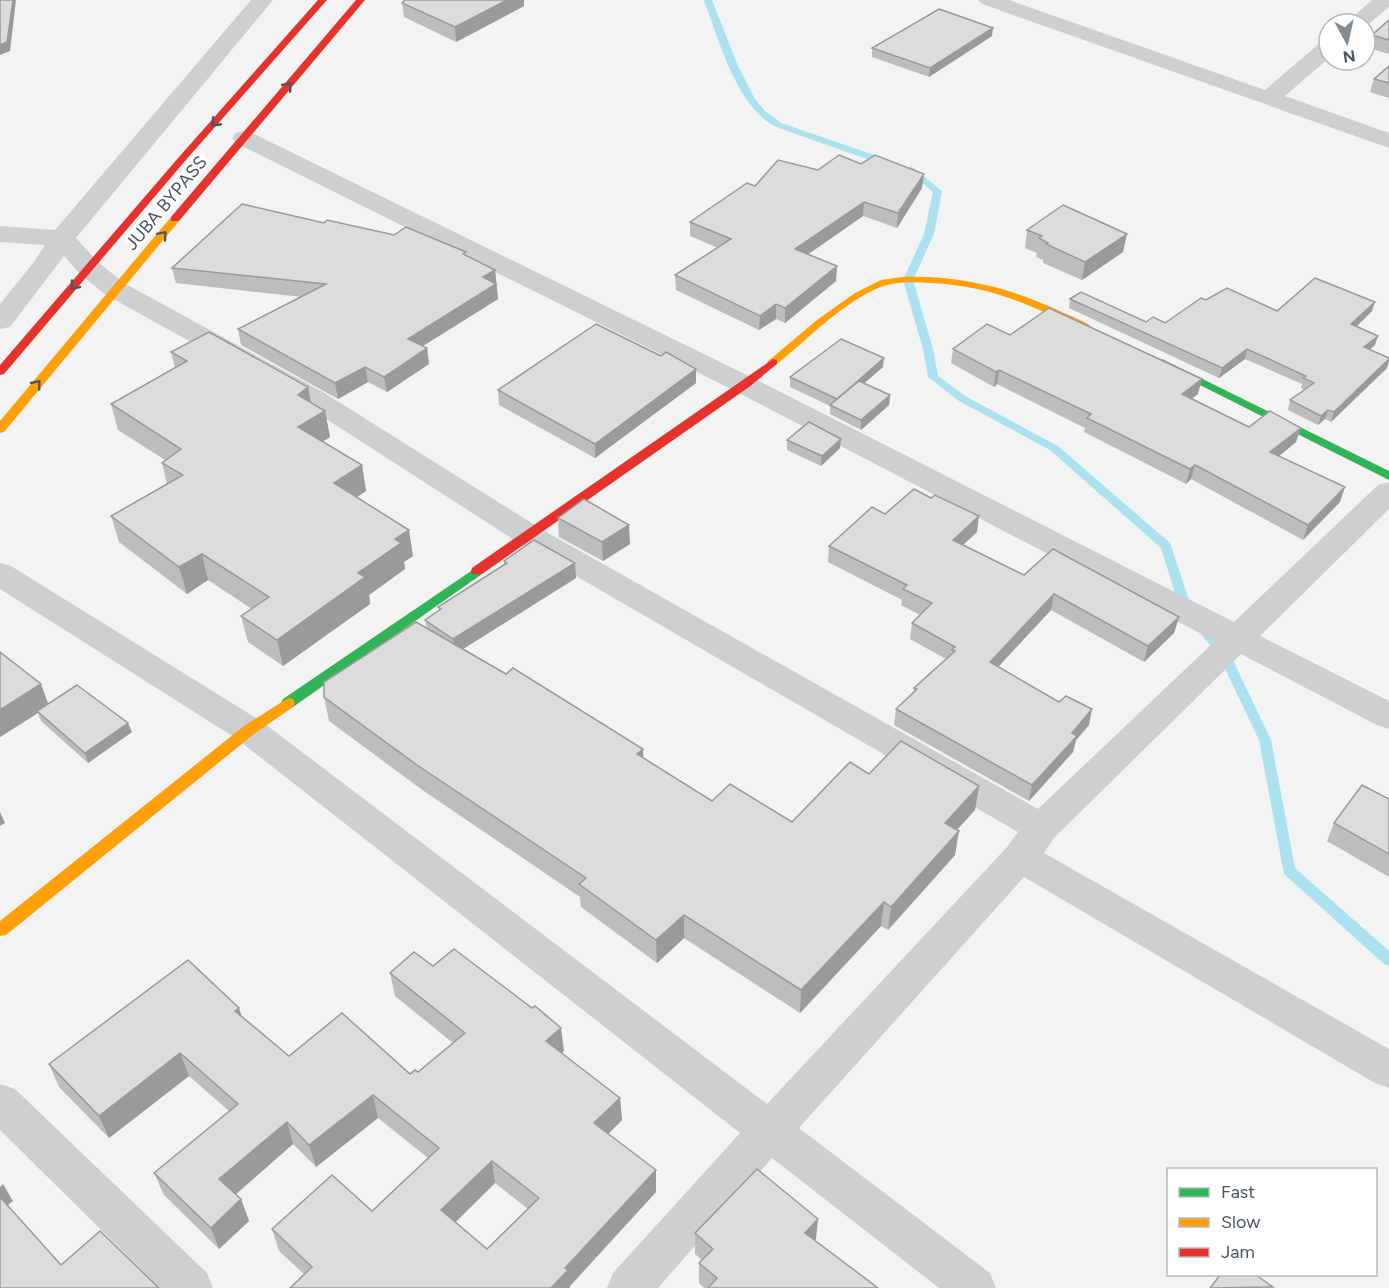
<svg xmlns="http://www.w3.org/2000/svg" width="1389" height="1288" viewBox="0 0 1389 1288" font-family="Figtree,sans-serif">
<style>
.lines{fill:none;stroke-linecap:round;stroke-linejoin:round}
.stream{fill:#ace1ef;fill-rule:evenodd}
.street{fill:#cdcfd1;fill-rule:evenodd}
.fast{fill:#30b455;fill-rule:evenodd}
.slow{fill:#ff9f0a;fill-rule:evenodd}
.jam{fill:#e5322d;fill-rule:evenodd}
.wall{fill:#bdbdbe;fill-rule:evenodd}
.shaded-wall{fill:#9a9a9b}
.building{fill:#dcdcdd;stroke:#9a9a9b;stroke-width:1.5;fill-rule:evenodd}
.oneway{stroke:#485a5f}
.labels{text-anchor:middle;stroke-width:6;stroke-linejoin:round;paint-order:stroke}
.far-street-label{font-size:18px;fill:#495560;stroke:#fff}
</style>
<rect width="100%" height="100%" fill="#f3f3f3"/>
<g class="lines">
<!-- stream -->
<g class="stream">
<path d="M704 0H712L738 66 755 99 765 111 781 123 889 160V164L861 157 779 128C738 112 718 38 704 0Z"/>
<polygon points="911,166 942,191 934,234 913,280 933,349 938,376 967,397 1058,446 1170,543 1192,609 1190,612 1182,612 1180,609 1161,548 1050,450 959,401 928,377 923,349 903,280 924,234 933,192 908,171 907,169"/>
<polygon points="1201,623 1205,624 1230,654 1271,740 1295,868 1389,951 1389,966 1384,964 1284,874 1259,740 1219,656 1195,627"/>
</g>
<!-- street -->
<g class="street">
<polygon points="251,0 273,0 76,238 98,262 124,283 323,392 541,529 1038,809 1215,641 735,391 236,143 232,138 236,133 244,131 252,133 755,379 1234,622 1378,485 1389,482 1389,509 1260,636 1389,701 1389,729 1377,725 1241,654 1054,838 1044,853 1389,1049 1389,1088 1375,1083 1024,877 799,1128 990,1273 996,1288 939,1288 772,1158 658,1288 607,1288 613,1273 740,1133 237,739 0,589 0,563 11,566 261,721 767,1104 1007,847 1018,832 519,543 303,404 106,295 80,274 64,256 10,327 0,329 0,304 34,262 45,245 0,242 0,226 55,230"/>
<polygon points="978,0 1009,0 1265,90 1321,42 1329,40 1329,58 1285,96 1389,133 1389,148 982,4"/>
<polygon points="1372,0 1389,0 1389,7 1365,27 1365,24 1345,24"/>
<polygon points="0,1084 15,1089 207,1273 213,1288 160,1288 0,1130"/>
</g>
<!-- fast -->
<g class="fast">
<polygon points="1162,359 1389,471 1389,480 1158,364 1158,360"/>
<polygon points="477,567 483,571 482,574 293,707 283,707 281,703 283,699"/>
</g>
<!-- slow -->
<g class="slow">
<polygon points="175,216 180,219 179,221 4,432 0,433 0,421 171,217"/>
<path d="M902 277C960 275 1012 288 1064 313 1073 317 1085 321 1093 328L1087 331 1083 330C1028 305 993 286 930 283 913 282 893 281 876 289 839 306 808 339 777 364H769L767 362 817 320 855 293 881 280Z"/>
<polygon points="288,698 293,699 295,703 293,707 254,734 6,935 0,936 0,921 244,726"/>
</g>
<!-- jam -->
<g class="jam">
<polygon points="318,0 327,0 185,161 4,374 0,375 0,365 179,157"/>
<polygon points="356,0 365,0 179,221 171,221 171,217"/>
<polygon points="773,359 777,360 777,364 749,387 482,574 472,574 471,571 472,568"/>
</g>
</g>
<!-- wall -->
<g class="wall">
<polygon points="402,3 524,6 456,42 404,17"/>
<polygon points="1389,20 1389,54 1369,48 1372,35"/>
<polygon points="992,36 929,77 872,57 872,48"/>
<polygon points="1389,66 1389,98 1370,92 1374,79"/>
<polygon points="818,170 922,188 897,228 863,216 807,255 837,266 836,281 785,323 776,319 759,330 676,290 675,275 718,248 690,236 690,222 755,186"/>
<polygon points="1027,230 1123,252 1082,280 1043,263 1043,260 1036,257 1037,253 1025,248"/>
<polygon points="467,256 495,270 498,299 423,346 427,348 429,364 387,392 368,382 338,399 241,345 238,329 302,297 176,283 172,268"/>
<polygon points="1070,299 1146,322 1165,323 1206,300 1277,311 1372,311 1356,326 1375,345 1370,349 1389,358 1389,361 1387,368 1331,422 1325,419 1318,425 1288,410 1290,400 1305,390 1301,388 1302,384 1245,359 1219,378 1069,308"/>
<polygon points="1010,335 1198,394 1191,399 1249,427 1296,442 1279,456 1340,502 1303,540 1191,479 1186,484 1084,432 1085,428 997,384 994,387 951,363 953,349"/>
<polygon points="171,352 308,387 311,402 325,411 330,437 322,442 362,465 366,491 357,497 413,556 404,562 405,569 369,595 370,604 283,666 248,642 241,616 252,609 208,580 187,594 119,542 111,516 167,484 162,463 165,460 118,430 111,404 175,368"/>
<polygon points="883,367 864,383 890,395 889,405 861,430 830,414 830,406 790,387 790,377"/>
<polygon points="696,383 595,458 499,405 498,390"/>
<polygon points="787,440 840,448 821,466 787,450"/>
<polygon points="558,518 630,544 603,561 559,537"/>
<polygon points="977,532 963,545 1024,575 1179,617 1174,633 1144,662 1051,610 998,666 1089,725 1076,740 1073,752 1029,801 894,725 896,709 913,693 914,688 946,659 910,639 912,623 920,615 901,605 902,600 828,562 829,546"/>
<polygon points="504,561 576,578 463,649 643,758 712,801 792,822 869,774 979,786 975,810 957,830 955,855 888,930 881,926 800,1013 684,938 657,963 581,907 580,897 421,789 329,721 324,697 427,628 425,620 439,610 438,607 504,565"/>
<polygon points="0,652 48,704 132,732 88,763 41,721 38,713 0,737"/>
<polygon points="1389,799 1389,877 1327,841 1334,823"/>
<path d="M433 966 564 1051 561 1053 620 1098 622 1120 608 1134 656 1170V1192L570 1286 304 1274 279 1251 272 1229 372 1211 428 1158 378 1118 316 1167 293 1144 236 1194 241 1199 249 1221 219 1249 164 1195 154 1173 229 1111 189 1076 109 1138 59 1087 49 1064 242 1017 289 1056 410 1074 418 1072 453 1043 395 996 390 973ZM495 1183 528 1209 487 1249 456 1222Z"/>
<polygon points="695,1233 816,1239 815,1241 878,1288 704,1288 699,1283 699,1263 702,1260 695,1254"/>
</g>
<!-- shaded-wall -->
<g class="shaded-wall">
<polygon points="13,0 16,0 10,51 0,55 0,45"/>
<polygon points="507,0 524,0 524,6 456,42 455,27"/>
<polygon points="993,28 992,36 929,77 930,68"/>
<polygon points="924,174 922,188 897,228 898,213"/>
<polygon points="864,202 863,216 794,264 795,249"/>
<polygon points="1127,234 1123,252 1082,280 1085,262"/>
<polygon points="837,266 836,281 785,323 785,308"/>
<polygon points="495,270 498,299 410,354 408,339 483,277"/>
<polygon points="1375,302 1372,311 1349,334 1351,324"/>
<polygon points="776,304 776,319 759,330 760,316"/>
<polygon points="1378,336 1375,345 1361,357 1364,347"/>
<polygon points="427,348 429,364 387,392 384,377"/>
<polygon points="1247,349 1245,359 1219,378 1222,368"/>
<polygon points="884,358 883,367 836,408 837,399"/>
<polygon points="1389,359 1387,368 1331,422 1334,412"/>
<polygon points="365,367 368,382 338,399 335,383"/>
<polygon points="696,369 696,383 595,458 595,444"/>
<polygon points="999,370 997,384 994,387 996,372"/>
<polygon points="1202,379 1198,394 1178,409 1182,394"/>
<polygon points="308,387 313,413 298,395"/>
<polygon points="890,395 889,405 861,430 861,420"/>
<polygon points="1328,410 1325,419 1318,425 1321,416"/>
<polygon points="325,411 330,437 304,453 298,427"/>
<polygon points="1301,428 1296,442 1266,467 1270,452"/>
<polygon points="841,439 840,448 821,466 822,456"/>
<polygon points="362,465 366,491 338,509 334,483"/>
<polygon points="1195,465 1191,479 1186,484 1190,469"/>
<polygon points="1345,487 1340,502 1303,540 1308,525"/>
<polygon points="979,516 977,532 951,556 953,540"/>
<polygon points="629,525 630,544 603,561 602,542"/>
<polygon points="409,530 413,556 404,562 405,569 369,595 370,604 283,666 277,640 358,573 395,539"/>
<polygon points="202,554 208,580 187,594 179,567"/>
<polygon points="575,563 576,578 455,654 453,639"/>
<polygon points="1054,594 1051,610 988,678 990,662"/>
<polygon points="1179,617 1174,633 1144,662 1148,646"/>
<polygon points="41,684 49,706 37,711 38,713 0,737 0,710"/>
<polygon points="1092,709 1089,725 1076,740 1073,752 1029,801 1032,785 1072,733"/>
<polygon points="128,723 132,732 88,763 85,753"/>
<polygon points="643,749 644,773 637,754"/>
<polygon points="979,786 975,810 941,847 945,823"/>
<polygon points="0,812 5,823 0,826"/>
<polygon points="959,831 955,855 888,930 891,907"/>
<polygon points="884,902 881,926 800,1013 801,990"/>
<polygon points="684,915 684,938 657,963 656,940"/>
<polygon points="239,1008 247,1031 235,1011"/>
<polygon points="561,1028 564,1051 549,1064 546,1041"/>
<polygon points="180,1053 189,1076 109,1138 99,1116"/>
<polygon points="373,1095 378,1118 316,1167 309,1145"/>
<polygon points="620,1098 622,1120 596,1146 594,1123"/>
<polygon points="287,1122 293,1144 228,1201 219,1179"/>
<polygon points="492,1161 495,1183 446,1231 441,1210"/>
<polygon points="656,1170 656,1192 570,1286 570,1288 551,1288 565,1268"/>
<polygon points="3,1184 13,1201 4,1208 0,1201 0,1187"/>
<polygon points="241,1199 249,1221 219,1249 211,1228"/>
<polygon points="818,1219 816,1239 803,1254 805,1233"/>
</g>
<!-- building -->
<g class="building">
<polygon points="0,0 13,0 7,42 0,45"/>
<polygon points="405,0 507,0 455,27 402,3"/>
<polygon points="939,9 993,28 930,68 872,48"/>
<polygon points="1389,20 1389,40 1372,35"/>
<polygon points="1389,66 1389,83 1374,79"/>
<polygon points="839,155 861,164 875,155 924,174 898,213 864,202 795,249 837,266 785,308 776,304 760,316 675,275 731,239 690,222 747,183 755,186 778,160 818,170"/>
<polygon points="242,204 324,223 327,220 394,235 406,227 466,252 463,254 495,270 483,277 496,284 408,339 427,348 384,377 365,367 335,383 238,329 326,284 172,268"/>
<polygon points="1063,205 1127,234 1085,262 1046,244 1048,243 1039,238 1042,236 1027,230"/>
<polygon points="1315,278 1375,302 1351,324 1378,336 1364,347 1389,358 1389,359 1334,412 1328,410 1321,416 1290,400 1314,383 1303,378 1306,376 1247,349 1222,368 1070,299 1081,292 1146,322 1153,317 1165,323 1201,298 1206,300 1227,288 1277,311"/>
<polygon points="1049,308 1202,379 1182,394 1249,427 1270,411 1301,428 1270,452 1345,487 1308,525 1195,465 1190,469 1087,418 1091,414 999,370 996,372 953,349 987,324 1010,335"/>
<polygon points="596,324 661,356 666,352 696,369 595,444 498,390"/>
<polygon points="209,332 308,387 298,395 325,411 298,427 362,465 334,483 409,530 395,539 401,543 358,573 365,577 277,640 241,616 269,597 202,554 179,567 111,516 183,475 162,463 181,449 111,404 187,361 171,352"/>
<polygon points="841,339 884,358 837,399 790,377"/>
<polygon points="859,381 890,395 861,420 830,405"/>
<polygon points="809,422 841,439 822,456 787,440"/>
<polygon points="914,489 931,498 935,495 979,516 953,540 1024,575 1053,549 1179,617 1148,646 1054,594 990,662 1059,702 1066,696 1092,709 1072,733 1077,736 1032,785 896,709 917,689 914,688 955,651 952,650 955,647 912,623 932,603 903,589 907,585 829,546 872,507 885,514"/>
<polygon points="584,499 629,525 602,542 558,518"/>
<polygon points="534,540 575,563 453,639 425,620 441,609 438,607 507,563 504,561"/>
<polygon points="416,622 506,674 513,668 643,749 637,754 712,801 730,784 792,822 850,762 869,774 901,741 979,786 945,823 959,831 891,907 884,902 801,990 684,915 656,940 579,884 586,878 417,765 324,697 324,682"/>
<polygon points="0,652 41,684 0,710"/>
<polygon points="77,685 128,723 85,753 37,711"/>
<polygon points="1362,785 1389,799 1389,854 1334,823"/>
<path d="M454 949 532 1008 535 1006 561 1028 546 1041 620 1098 594 1123 656 1170 565 1268 568 1270 551 1288H290L312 1267 272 1229 332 1175 372 1211 439 1148 373 1095 309 1145 287 1122 219 1179 241 1199 211 1228 154 1173 238 1104 180 1053 99 1116 49 1064 188 960 239 1008 235 1011 289 1056 342 1013 410 1074 415 1070 418 1072 465 1033 390 973 414 952 433 966ZM492 1161 539 1198 487 1249 441 1210Z"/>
<polygon points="757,1169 818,1219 805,1233 878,1288 708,1288 717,1278 699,1263 713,1249 695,1233"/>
<polygon points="0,1197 61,1265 100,1231 159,1288 0,1288"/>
<polygon points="1220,1275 1256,1275 1273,1287 1210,1288"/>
</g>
<!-- one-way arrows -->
<defs><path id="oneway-chevron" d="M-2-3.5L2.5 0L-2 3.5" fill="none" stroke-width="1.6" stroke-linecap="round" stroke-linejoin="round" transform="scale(1.5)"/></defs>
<g class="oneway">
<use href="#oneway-chevron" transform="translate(288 86) rotate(-50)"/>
<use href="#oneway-chevron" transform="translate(215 123) rotate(132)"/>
<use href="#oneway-chevron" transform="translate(163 235) rotate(-50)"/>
<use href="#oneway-chevron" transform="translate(74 286) rotate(130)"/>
<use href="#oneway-chevron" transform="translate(37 384) rotate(-51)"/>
</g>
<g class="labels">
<!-- far-street labels -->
<g class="far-street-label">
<text transform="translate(166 203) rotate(-50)" y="6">JUBA BYPASS</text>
</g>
</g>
<!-- legend -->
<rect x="1167" y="1168" width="210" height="108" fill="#ffffff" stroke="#b6bbbf" stroke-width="1.5"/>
<rect x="1179" y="1188" width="30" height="9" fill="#30b455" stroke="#b6bbbf" stroke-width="1.5"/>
<text x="1221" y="1198" font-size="18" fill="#495560">Fast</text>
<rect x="1179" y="1218" width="30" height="9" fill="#ff9f0a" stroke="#b6bbbf" stroke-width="1.5"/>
<text x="1221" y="1228" font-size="18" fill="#495560">Slow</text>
<rect x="1179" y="1248" width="30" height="9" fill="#e5322d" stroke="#b6bbbf" stroke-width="1.5"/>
<text x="1221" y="1258" font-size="18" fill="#495560">Jam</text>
<!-- north arrow -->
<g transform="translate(1347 42) rotate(172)"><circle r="28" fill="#ffffff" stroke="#b6bbbf" stroke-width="1.5"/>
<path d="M0-4.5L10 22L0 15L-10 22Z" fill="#848c93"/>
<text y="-9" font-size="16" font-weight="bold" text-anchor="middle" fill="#495560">N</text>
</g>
</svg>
